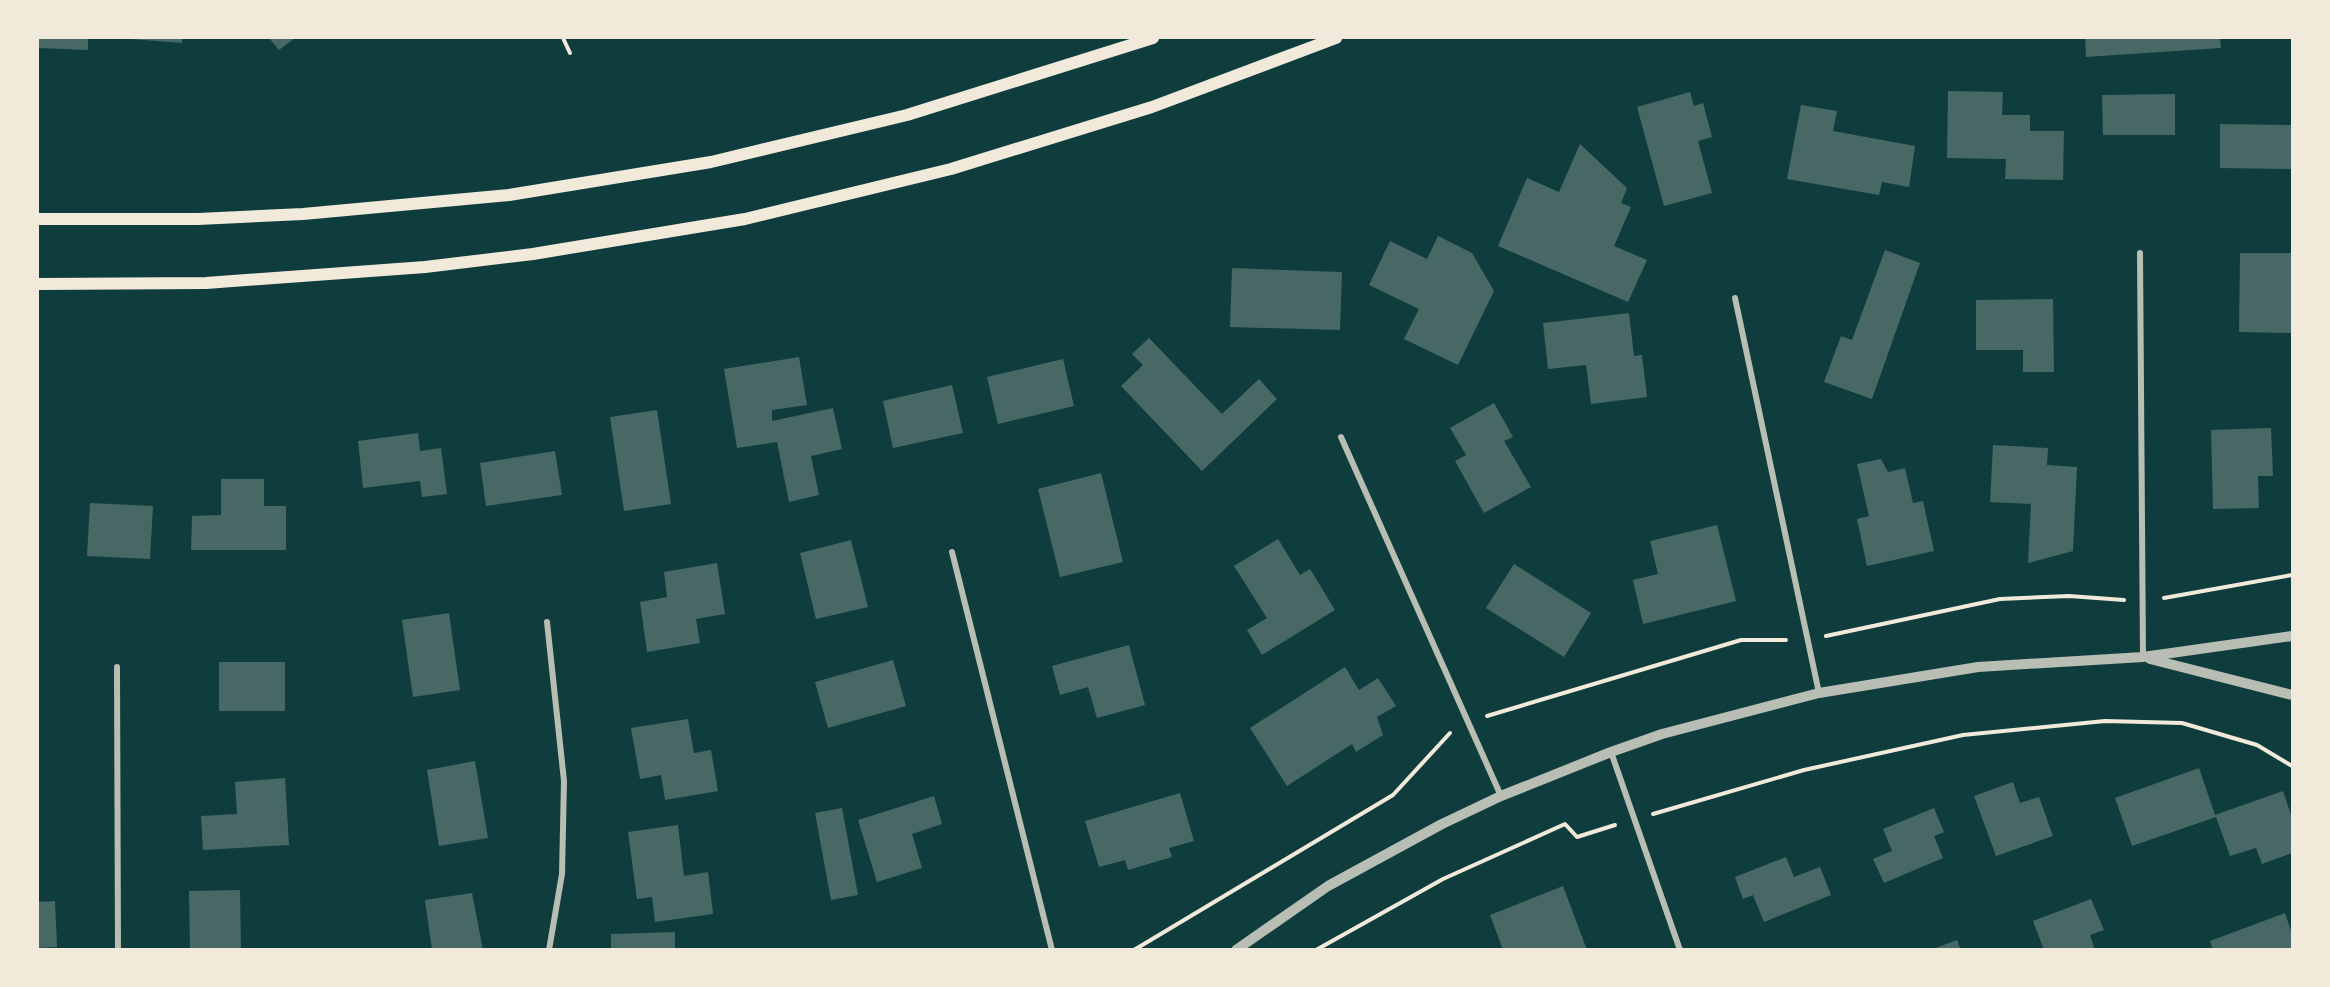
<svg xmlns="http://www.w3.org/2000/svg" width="2330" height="987" viewBox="0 0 2330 987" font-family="'PT Sans Narrow',sans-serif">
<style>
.building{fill:#486865}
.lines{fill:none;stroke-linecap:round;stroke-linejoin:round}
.path{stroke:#f1e9da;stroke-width:4}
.minor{stroke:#b8beb3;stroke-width:6}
.tertiary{stroke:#b8beb3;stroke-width:10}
.secondary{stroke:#f1e9da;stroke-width:12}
</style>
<rect width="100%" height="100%" fill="#0f3d3e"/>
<!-- building -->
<g class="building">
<polygon points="38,38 88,38 88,50 38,48"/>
<polygon points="131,38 182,38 182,43 131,39"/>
<polygon points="269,38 295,38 279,50"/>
<polygon points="2085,38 2220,38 2221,48 2086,57"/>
<polygon points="1948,91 2003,92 2002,115 2030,115 2030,131 2064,131 2063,180 2005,179 2006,159 1947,158"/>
<polygon points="1690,92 1694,106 1703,103 1712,137 1698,141 1712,193 1664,206 1637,107"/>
<polygon points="2175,94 2175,135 2103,135 2102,95"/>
<polygon points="1801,105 1837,111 1833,131 1915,146 1909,187 1882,182 1879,195 1787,179"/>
<polygon points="2220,124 2292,125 2292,169 2220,168"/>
<polygon points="1580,144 1627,188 1621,203 1631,207 1614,246 1647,260 1628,302 1498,246 1527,178 1559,192"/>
<polygon points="1438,236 1472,253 1494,291 1458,365 1404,339 1419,309 1369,285 1390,241 1427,259"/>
<polygon points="1885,250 1920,263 1872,399 1824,382 1841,336 1852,340"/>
<polygon points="2240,253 2292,253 2292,333 2239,332"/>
<polygon points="1232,268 1342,272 1340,330 1230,327"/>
<polygon points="2053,299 2054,372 2023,372 2023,350 1976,350 1976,300"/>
<polygon points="1629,313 1634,356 1642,355 1647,397 1591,404 1586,365 1548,369 1543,323"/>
<polygon points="1149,338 1222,414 1259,379 1277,399 1202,471 1121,386 1143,365 1132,354"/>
<polygon points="799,357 807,405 772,410 772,421 833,408 842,449 811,456 819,495 789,502 777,442 737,448 724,369"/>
<polygon points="1063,359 1074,406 998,424 987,377"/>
<polygon points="952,385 963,433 893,448 883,401"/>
<polygon points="1494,403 1513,437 1504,441 1531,487 1484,513 1455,461 1466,455 1450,428"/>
<polygon points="657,410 671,504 624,511 610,417"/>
<polygon points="2271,428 2273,476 2258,476 2259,508 2213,509 2211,430"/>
<polygon points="418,433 420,451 441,448 447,494 422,497 420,481 363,488 358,441"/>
<polygon points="1993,445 2048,448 2047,465 2077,467 2073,551 2028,563 2031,504 1990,502"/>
<polygon points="555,451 562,495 486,506 480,463"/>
<polygon points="1881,459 1888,472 1905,468 1913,503 1923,501 1934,551 1867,566 1857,519 1869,516 1857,464"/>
<polygon points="1101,473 1123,562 1060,577 1038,489"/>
<polygon points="221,479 264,479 264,506 286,506 286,550 191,550 192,516 221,515"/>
<polygon points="90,503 153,506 150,559 87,556"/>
<polygon points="1717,525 1736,601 1643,624 1633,580 1658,574 1650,541"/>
<polygon points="1278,539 1300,575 1310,569 1335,610 1262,655 1247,630 1267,618 1234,566"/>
<polygon points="851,540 868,607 816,619 800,553"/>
<polygon points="717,563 725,614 696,619 700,643 647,652 640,602 667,597 664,572"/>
<polygon points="1514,564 1591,613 1564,657 1486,608"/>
<polygon points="449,613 460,690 413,697 402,620"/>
<polygon points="1129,645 1145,705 1097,718 1088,687 1060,695 1052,666"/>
<polygon points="893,660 906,706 828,728 815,682"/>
<rect x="219" y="662" width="66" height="49"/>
<polygon points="1345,667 1359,690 1378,678 1396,706 1377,717 1383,735 1356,752 1352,744 1287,786 1250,728"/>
<polygon points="688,719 694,753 711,750 718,791 665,800 661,775 640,779 631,728"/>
<polygon points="475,761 488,838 439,846 427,770"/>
<polygon points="2199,768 2215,815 2283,791 2292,818 2292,853 2262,864 2256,848 2230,856 2216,817 2132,846 2115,798"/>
<polygon points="285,778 289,845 203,850 201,816 237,814 235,782"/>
<polygon points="2013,782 2020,803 2039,797 2053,836 1996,856 1974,796"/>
<polygon points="1180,793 1194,841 1169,848 1172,857 1128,870 1125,860 1099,867 1085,821"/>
<polygon points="934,796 942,824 912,834 922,868 877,882 858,820"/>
<polygon points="842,808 858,895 831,900 815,813"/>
<polygon points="1934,808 1944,832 1934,836 1943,858 1884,883 1873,859 1892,851 1883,829"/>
<polygon points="678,825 684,876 708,872 713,914 655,922 652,897 637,899 628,832"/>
<polygon points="1786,857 1794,877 1820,867 1831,895 1764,922 1753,895 1743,899 1735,877"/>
<polygon points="1563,886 1587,950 1503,950 1490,915"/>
<polygon points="240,890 241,950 190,950 189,891"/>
<polygon points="472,893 483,950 432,950 425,900"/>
<polygon points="2091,899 2104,930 2090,935 2095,950 2044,950 2033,921"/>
<polygon points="55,901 57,947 38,948 38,902"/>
<polygon points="2285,913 2292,934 2292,950 2213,950 2210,941"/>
<polygon points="675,932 675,950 611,950 611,934"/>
<polygon points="1957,940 1961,950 1933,950 1933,949"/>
</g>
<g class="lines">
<!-- path -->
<g class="path">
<polyline points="563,38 570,53"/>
<polyline points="2164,598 2292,575"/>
<polyline points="1826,636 2000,599 2069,596 2124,600"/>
<polyline points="1487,716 1741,640 1786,640"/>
<polyline points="1653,814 1804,770 1963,735 2105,721 2182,723 2257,745 2292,766"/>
<polyline points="1134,950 1393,795 1450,733"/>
<polyline points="1316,950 1443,879 1565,824 1577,837 1615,825"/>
</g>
<!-- minor -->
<g class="minor">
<polyline points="2140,253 2143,657"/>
<polyline points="1735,298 1819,693"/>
<polyline points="1341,437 1501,796"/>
<polyline points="952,552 1052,950"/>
<polyline points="547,622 564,781 562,874 549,950"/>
<polyline points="117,667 118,950"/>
<polyline points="1611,752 1680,950"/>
</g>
<!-- tertiary -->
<g class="tertiary">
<polyline points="2150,659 2292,695"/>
<polyline points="1236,950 1328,886 1442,824 1501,796 1611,752 1662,734 1819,693 1978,667 2143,657 2292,636"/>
</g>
<!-- secondary -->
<g class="secondary">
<polyline points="38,219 198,219 303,214 509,195 711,162 907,115 1153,38"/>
<polyline points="38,284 206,283 425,267 533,254 745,219 951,169 1152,107 1336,38"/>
</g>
</g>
<!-- border -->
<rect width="2330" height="987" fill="none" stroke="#f1e9da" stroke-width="78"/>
</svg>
